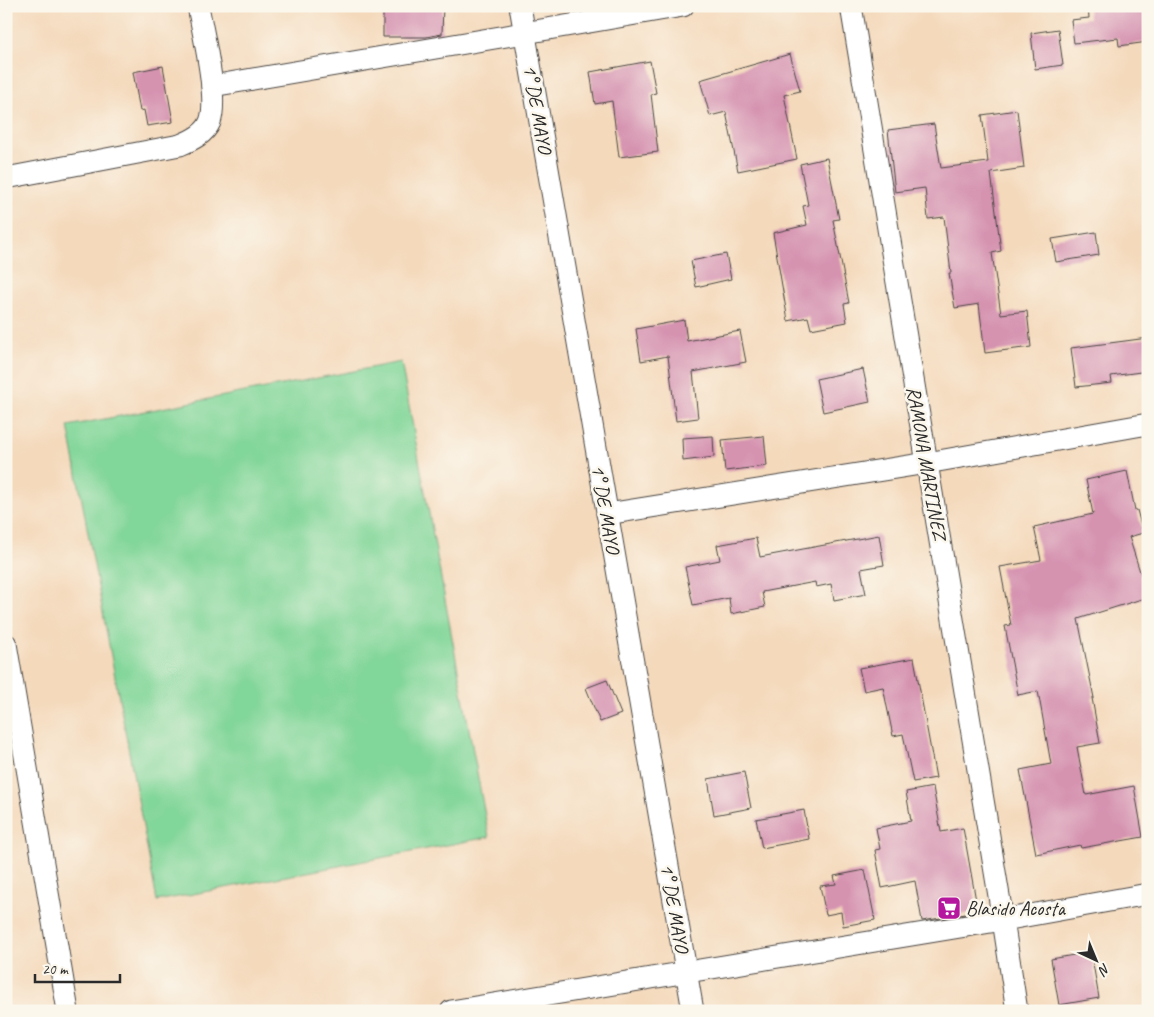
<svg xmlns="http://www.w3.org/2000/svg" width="1154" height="1017" viewBox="0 0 1154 1017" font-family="Caveat,sans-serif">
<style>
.green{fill:#81d699;stroke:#568062}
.building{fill:#d593b0}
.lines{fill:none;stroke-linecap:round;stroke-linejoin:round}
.street-casing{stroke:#494541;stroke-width:23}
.street{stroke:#fff;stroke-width:21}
.labels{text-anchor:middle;stroke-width:5;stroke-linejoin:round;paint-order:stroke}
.street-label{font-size:20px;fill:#2b2b2b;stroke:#fbf7ec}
.poi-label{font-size:20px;fill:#2b2b2b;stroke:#fbf7ec;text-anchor:start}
</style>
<rect width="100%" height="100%" fill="#fbf7ec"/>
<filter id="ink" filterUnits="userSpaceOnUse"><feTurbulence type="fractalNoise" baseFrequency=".02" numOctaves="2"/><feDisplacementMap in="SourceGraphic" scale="10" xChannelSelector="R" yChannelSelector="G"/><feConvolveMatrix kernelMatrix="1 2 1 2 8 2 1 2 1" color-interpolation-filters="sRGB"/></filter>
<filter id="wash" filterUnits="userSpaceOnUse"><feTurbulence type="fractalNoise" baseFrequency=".0096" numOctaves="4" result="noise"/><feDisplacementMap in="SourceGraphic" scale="20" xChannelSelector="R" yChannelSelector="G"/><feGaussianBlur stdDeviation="1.12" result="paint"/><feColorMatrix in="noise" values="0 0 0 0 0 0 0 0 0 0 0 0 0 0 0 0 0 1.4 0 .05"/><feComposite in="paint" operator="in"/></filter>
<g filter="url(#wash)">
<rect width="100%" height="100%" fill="#f4d9bb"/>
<!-- green -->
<polygon class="green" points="401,362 489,837 157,901 68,426"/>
<g id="blocks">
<!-- building -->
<g class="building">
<polygon points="383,6 443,6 442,34 426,37 383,37"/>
<polygon points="1088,6 1148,6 1148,42 1119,46 1118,38 1074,43 1071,20 1089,18"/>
<polygon points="1058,29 1063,65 1035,69 1031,33"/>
<polygon points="790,54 800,91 784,95 797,159 738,171 726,112 710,116 700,80"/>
<polygon points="650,61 656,93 651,94 658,152 619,157 612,101 595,104 590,72"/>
<polygon points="163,66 173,122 147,126 144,110 140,111 133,72"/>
<polygon points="1017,110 1024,168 991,173 1001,251 992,253 1001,314 1027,311 1031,347 985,353 979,304 955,308 949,273 951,273 944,217 928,219 925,188 895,192 888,130 934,124 941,168 988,162 982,115"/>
<polygon points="827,158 839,219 833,220 849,303 844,304 847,322 811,329 808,317 788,321 773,233 807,225 803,206 808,205 800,164"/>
<polygon points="1096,232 1099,255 1056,262 1052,239"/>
<polygon points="726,254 731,279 696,287 691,261"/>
<polygon points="684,320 687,341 740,331 746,362 693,372 698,418 676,421 668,356 641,361 636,329"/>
<polygon points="1148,338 1148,371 1111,376 1112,383 1076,387 1071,348"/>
<polygon points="863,369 870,402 823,412 816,379"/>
<polygon points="713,436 714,457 683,461 682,438"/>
<polygon points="764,436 767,466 725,471 722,440"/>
<polygon points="1127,471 1135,510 1137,510 1143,533 1129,537 1148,597 1078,619 1094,698 1092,698 1100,743 1077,747 1086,795 1134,786 1143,837 1081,848 1080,845 1036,854 1020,770 1051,764 1038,691 1018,695 1005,626 1011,625 1000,567 1041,560 1034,527 1093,514 1086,480"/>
<polygon points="879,535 884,565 861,569 866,594 834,600 831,584 816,587 815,582 762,592 765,607 731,614 729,598 693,605 685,567 720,560 717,545 756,538 760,557"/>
<polygon points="914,658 936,778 913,782 903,734 893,736 883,687 864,691 859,668"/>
<polygon points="607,680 621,714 600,722 586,688"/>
<polygon points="744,772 751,808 714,815 708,779"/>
<polygon points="933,787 941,832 963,828 978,912 922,921 915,881 882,888 875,850 880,849 876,828 911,821 906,792"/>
<polygon points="804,810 809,839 762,848 756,819"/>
<polygon points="865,870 875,920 843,926 841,912 826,915 820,886 836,884 834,876"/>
<polygon points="1091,952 1099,998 1059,1005 1051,959"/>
</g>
</g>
</g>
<g filter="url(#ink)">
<use href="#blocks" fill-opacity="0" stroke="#494541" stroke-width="1"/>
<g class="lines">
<!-- street casing -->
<g class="street-casing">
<g id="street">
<polyline points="520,6 693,1011"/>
<polyline points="851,6 1003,920 1017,1011"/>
<polyline points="212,86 683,6"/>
<path d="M6 178 180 145C192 140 205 134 210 122 219 99 203 33 198 6"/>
<polyline points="607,514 927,463 1148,424"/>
<polyline points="6,644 68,1011"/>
<polyline points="451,1011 1003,920 1148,894"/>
</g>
</g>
<!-- street -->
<use href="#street" class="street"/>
</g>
</g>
<!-- icons -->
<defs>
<g id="supermarket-square" transform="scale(1.25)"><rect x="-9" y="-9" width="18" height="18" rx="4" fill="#b5179e" stroke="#fbf7ec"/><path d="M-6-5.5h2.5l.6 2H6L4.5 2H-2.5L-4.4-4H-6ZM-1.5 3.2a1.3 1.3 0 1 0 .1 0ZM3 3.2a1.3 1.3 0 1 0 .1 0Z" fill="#fff"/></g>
</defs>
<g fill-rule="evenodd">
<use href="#supermarket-square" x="949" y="908"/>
</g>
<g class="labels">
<!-- street labels -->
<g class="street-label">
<text transform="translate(538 109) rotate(80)" y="7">1° DE MAYO</text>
<text transform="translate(927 463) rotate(80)" y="7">RAMONA MARTINEZ</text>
<text transform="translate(606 509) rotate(80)" y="7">1° DE MAYO</text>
<text transform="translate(675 908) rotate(80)" y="7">1° DE MAYO</text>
</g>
<!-- poi labels -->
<g class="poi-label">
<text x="966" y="915">Blasido Acosta</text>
</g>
</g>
<!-- margin -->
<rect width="1154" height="1017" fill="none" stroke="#fbf7ec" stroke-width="25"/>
<!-- north arrow -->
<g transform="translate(1096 960) rotate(136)" stroke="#fbf7ec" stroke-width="4" paint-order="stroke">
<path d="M0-4L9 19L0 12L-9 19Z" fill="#2b2b2b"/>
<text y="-8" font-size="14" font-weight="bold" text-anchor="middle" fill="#2b2b2b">N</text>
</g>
<!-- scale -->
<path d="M35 974v8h85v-8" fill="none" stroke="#2b2b2b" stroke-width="2.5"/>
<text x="42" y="974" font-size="15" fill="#2b2b2b" stroke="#fbf7ec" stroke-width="4" paint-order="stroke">20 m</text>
</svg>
